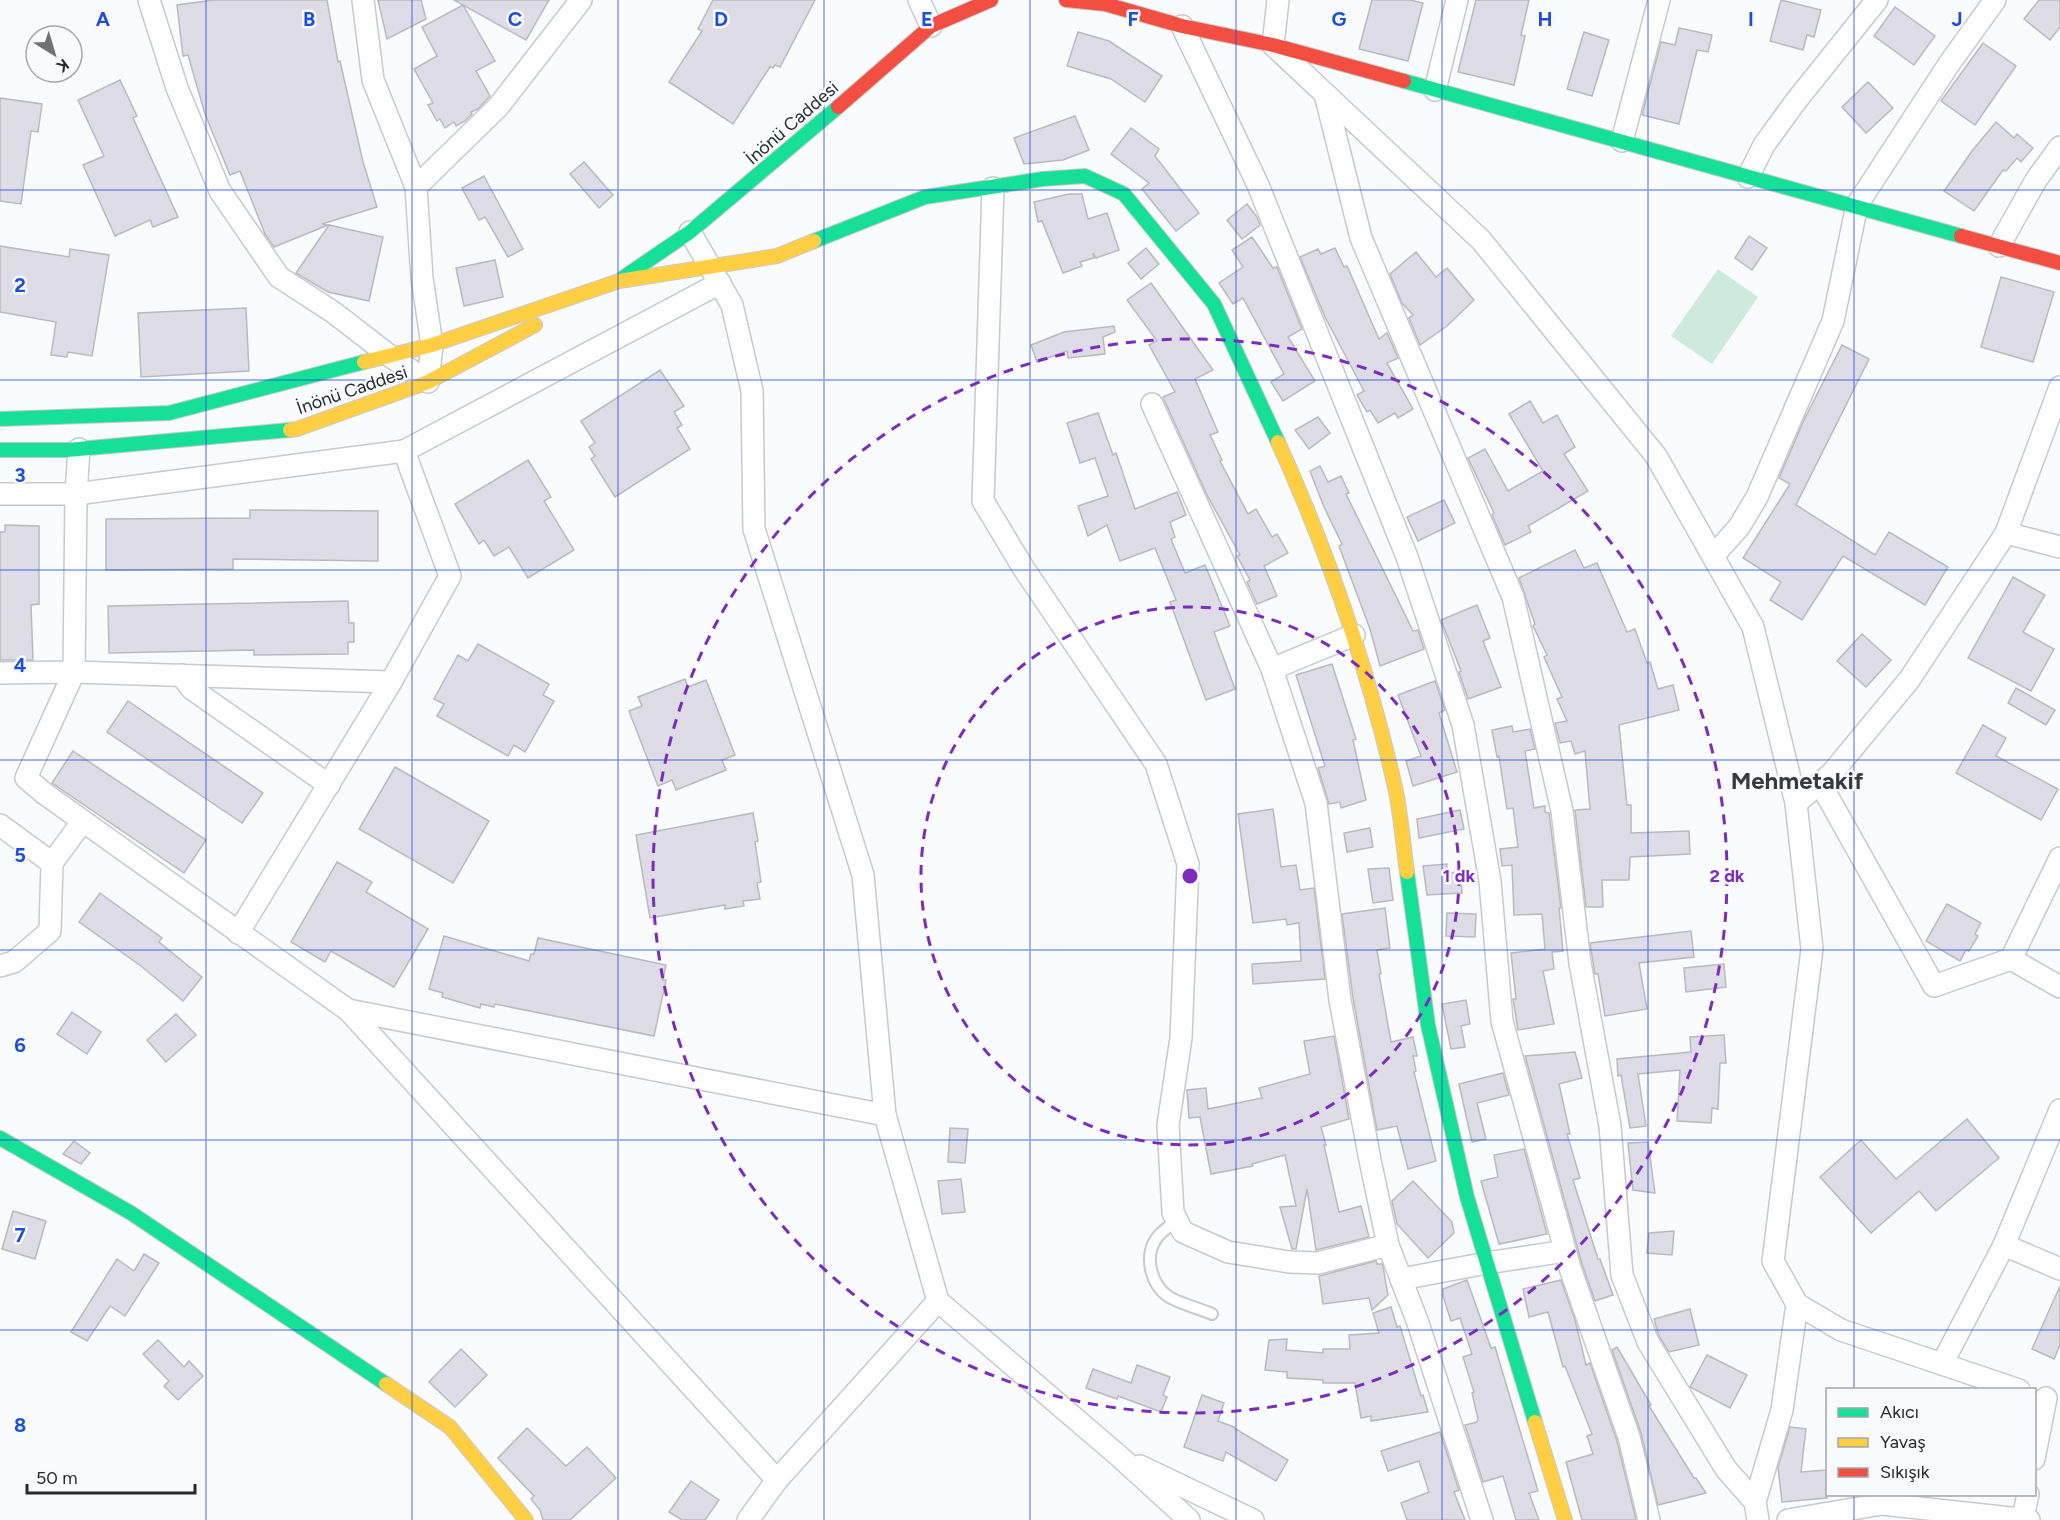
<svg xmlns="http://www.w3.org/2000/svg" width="2060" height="1520" viewBox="0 0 2060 1520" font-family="Figtree,sans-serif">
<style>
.green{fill:#ceeadd}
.building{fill:#dedce6;stroke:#bababd;stroke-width:1.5}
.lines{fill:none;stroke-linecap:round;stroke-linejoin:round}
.lane-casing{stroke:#c8c9cb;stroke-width:14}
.street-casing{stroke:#c8c9cb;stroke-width:24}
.fast-casing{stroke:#c8c9cb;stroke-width:16}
.slow-casing{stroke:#c8c9cb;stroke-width:16}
.jam-casing{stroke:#c8c9cb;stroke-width:16}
.lane{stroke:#fefeff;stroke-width:10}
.street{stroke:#fefeff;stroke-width:21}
.fast{stroke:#16e098;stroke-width:14}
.slow{stroke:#ffcf43;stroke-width:14}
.jam{stroke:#f24e42;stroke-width:14}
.grid{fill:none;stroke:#1d4ed8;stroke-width:1.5;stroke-opacity:0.55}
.ring{fill:none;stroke:#7b2cbf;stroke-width:3;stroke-dasharray:10 8}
.labels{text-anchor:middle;stroke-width:5;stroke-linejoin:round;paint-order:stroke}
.street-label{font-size:18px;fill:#28292c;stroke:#f8fafe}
.district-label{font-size:24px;font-weight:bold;fill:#383a40;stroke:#f8fafe}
.grid-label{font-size:20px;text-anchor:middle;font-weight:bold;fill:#1d4ed8;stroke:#f8fafe;stroke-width:5;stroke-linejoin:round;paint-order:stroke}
.centre{fill:#7b2cbf;stroke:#f8fafe;stroke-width:3}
.ring-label{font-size:18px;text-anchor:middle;font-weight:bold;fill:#7b2cbf;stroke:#f8fafe;stroke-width:5;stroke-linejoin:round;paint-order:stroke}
</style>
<rect width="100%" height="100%" fill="#f9fbfd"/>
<!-- green -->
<polygon class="green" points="1718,269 1758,297 1712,364 1671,336"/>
<!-- building -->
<g class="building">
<polygon points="214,0 327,0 338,62 340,61 363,162 377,207 322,224 328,225 274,247 265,234 240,171 230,175 205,114 188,55 183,56 177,5"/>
<polygon points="378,0 421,0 426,19 387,39"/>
<polygon points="454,0 549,0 526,40"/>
<polygon points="713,0 815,0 780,67 775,65 773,68 770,67 733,124 669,82 702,31 698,29"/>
<polygon points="1372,0 1410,0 1423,3 1408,61 1359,49"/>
<polygon points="1476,0 1529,0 1521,35 1525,36 1514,85 1458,72"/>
<polygon points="1781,0 1821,10 1814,37 1807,35 1803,50 1770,41"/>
<polygon points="2039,0 2060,0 2060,27 2050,40 2024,19"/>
<polygon points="463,5 495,61 476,71 490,96 478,109 471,112 472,114 465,121 456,126 454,122 445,128 440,119 437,121 428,105 433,103 414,69 437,56 422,27"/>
<polygon points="1895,7 1935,36 1914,65 1874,36"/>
<polygon points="1679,28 1712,35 1708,52 1697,50 1679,124 1642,115 1661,42 1675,45"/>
<polygon points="1078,32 1109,41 1162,76 1145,102 1111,79 1067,66"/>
<polygon points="1584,32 1609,40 1592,96 1567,89"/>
<polygon points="1983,43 2016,66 1975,125 1941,101"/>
<polygon points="120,80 137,116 133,118 178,217 153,227 150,220 115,236 83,165 104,156 78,100"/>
<polygon points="1868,82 1893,108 1866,133 1842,107"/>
<polygon points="0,98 42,104 38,132 31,131 21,204 0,201"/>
<polygon points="1075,116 1089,150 1063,160 1024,164 1014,138"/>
<polygon points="1996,122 2014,138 2017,134 2033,148 2021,162 2017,158 2006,171 2003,170 1974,211 1944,191 1972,151"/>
<polygon points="1131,128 1159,149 1155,156 1199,213 1176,231 1142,189 1149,183 1111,154"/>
<polygon points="584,162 613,195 599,208 570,174"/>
<polygon points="484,176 523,249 508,257 485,217 479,220 462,188"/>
<polygon points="1069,194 1082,194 1088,219 1107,213 1119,250 1096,258 1093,253 1094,258 1080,262 1082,266 1063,273 1042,221 1038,222 1034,202"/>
<polygon points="1247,204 1257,217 1260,225 1242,239 1227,220"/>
<polygon points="329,225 383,237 369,301 328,292 296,273"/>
<polygon points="1749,236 1767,248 1752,270 1735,258"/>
<polygon points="1252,237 1273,268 1277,267 1302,329 1288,337 1315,381 1283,401 1271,382 1284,374 1243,298 1233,304 1219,283 1243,267 1232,250"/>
<polygon points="0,246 69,257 70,249 109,255 92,356 68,352 67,357 51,355 56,322 0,312"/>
<polygon points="1146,248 1159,264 1141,279 1128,263"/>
<polygon points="1335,248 1344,267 1347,266 1379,339 1387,333 1398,358 1387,363 1413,409 1398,418 1395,413 1378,423 1370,410 1367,412 1357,395 1364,391 1325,317 1300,257 1318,249 1321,254"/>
<polygon points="1416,252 1436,277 1447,268 1474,300 1447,326 1420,345 1409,318 1413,315 1402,303 1390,274"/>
<polygon points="495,260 503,297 464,306 456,268"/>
<polygon points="2001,277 2054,292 2033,362 1981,347"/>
<polygon points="1151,283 1213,370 1195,379 1218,432 1210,435 1222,460 1220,461 1248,514 1256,509 1272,537 1277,534 1288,553 1264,566 1277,596 1257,604 1247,582 1250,580 1237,556 1240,555 1207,495 1163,397 1175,392 1149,345 1157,341 1127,300"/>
<polygon points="246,308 249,371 141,377 138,313"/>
<polygon points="1114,326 1115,332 1103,337 1105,354 1068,358 1067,351 1037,362 1031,345 1064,332"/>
<polygon points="1842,345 1869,359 1796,505 1875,555 1889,532 1948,567 1925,605 1843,556 1802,620 1770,600 1781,582 1743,558 1790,484 1779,478 1804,420"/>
<polygon points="660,370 684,406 674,412 682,425 677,428 690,449 615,497 591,459 595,456 589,447 595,443 581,421"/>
<polygon points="1530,401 1543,423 1557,415 1575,447 1564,454 1588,491 1528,526 1531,532 1505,545 1492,515 1494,513 1468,458 1485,449 1508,491 1543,471 1509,414"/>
<polygon points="1098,413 1113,455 1116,453 1135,509 1177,492 1186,515 1170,522 1175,537 1171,539 1185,573 1205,565 1230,626 1214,632 1235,689 1206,700 1170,602 1176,600 1155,548 1120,561 1107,525 1088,536 1078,506 1108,496 1095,458 1080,463 1067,423"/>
<polygon points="1318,417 1330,433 1309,449 1295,430"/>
<polygon points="528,460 551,497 544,501 574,550 528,578 509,547 494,556 484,540 479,544 455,504"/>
<polygon points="1320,466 1328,482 1341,476 1349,493 1346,494 1413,631 1418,630 1424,649 1380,666 1370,629 1339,546 1342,544 1324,507 1310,471"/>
<polygon points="1444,500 1455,523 1418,541 1407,517"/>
<polygon points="250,510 378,511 378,561 233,559 233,569 106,570 106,519 250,518"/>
<polygon points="5,525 39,526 39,604 31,605 33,660 0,660 0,532 5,532"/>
<polygon points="1575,550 1584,568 1597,563 1627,632 1635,629 1647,663 1650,662 1658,689 1673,685 1679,710 1619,725 1627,805 1631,805 1631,833 1689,831 1690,854 1630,857 1629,880 1602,880 1603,907 1586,907 1575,810 1590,809 1585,751 1575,754 1571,741 1560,743 1555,723 1567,721 1557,699 1562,697 1544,657 1547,655 1533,626 1535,624 1519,578"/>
<polygon points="2013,577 2045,595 2023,632 2054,649 2031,691 1968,658"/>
<polygon points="348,601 349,623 354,623 354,642 348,642 348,654 254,655 254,650 109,653 108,606"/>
<polygon points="1477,605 1490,638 1483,641 1501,687 1468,699 1459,672 1461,671 1441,620"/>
<polygon points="1862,634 1891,660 1866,687 1837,661"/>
<polygon points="478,644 549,684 543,695 554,701 525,752 514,745 508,756 437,716 444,704 434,699 458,655 468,661"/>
<polygon points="1332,664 1356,739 1353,740 1366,800 1341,808 1340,802 1329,804 1318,768 1325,766 1296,675"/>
<polygon points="685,679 688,687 706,680 735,755 722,760 726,770 676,790 672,780 658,786 629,711 642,706 638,697"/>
<polygon points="1435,681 1445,710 1439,713 1457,772 1413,786 1406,761 1421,756 1398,695"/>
<polygon points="2016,688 2055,710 2046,725 2008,703"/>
<polygon points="128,701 263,793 242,823 107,732"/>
<polygon points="1983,725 2006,738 1996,756 2058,789 2041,820 1956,773"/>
<polygon points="1512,726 1513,732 1530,729 1535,749 1525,751 1534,808 1545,806 1545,812 1549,813 1561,908 1559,908 1563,951 1552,952 1554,969 1543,971 1554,1024 1518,1030 1513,999 1516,999 1511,953 1545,949 1542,914 1514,915 1512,865 1502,866 1500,849 1518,847 1513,808 1507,809 1499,756 1497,757 1492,730"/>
<polygon points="73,751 206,840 184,873 52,783"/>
<polygon points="395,767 489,821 453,883 359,829"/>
<polygon points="1273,809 1281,867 1296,865 1300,890 1314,888 1325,979 1253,984 1252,964 1301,961 1299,923 1287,925 1286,919 1253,923 1238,814"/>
<polygon points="1460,810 1464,829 1419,838 1417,819"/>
<polygon points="753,813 758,841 755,842 761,882 757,883 760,899 743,901 744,906 725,909 725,905 650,918 636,835"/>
<polygon points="1370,828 1373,847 1347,852 1344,833"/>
<polygon points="337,862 372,882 366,892 428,929 394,987 331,951 325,962 291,942"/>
<polygon points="1447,864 1447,873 1460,872 1462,893 1427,895 1423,866"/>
<polygon points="1389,868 1393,900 1373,903 1368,869"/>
<polygon points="100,893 162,938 159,942 202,977 183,1001 141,966 79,922"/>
<polygon points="1947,904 1981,923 1975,934 1978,936 1969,951 1966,950 1960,961 1926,941"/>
<polygon points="1385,908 1390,948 1377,950 1381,974 1379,974 1391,1042 1413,1037 1417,1056 1413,1056 1416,1071 1414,1072 1436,1161 1408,1169 1397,1126 1377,1130 1353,998 1342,914"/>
<polygon points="1447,913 1476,914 1475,937 1446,936"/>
<polygon points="1691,931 1694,957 1639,963 1647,1009 1605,1016 1598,974 1595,974 1590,943"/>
<polygon points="444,936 529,961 531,954 534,954 538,938 666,965 663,980 666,980 654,1036 495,1004 494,1007 481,1004 480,1008 442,997 443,993 429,989"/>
<polygon points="1724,964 1726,987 1686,992 1684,968"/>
<polygon points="1466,1000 1470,1024 1461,1026 1465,1047 1451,1049 1442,1004"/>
<polygon points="72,1012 101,1032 87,1054 57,1034"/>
<polygon points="176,1014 196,1035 166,1062 147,1040"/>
<polygon points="1724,1035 1726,1063 1720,1063 1718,1109 1712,1108 1711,1123 1677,1121 1680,1070 1638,1074 1646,1126 1630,1128 1621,1075 1618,1076 1617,1059 1691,1052 1690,1037"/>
<polygon points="1334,1036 1349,1119 1321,1127 1326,1145 1324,1145 1339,1212 1361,1206 1369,1237 1316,1250 1307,1189 1296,1249 1292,1249 1280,1207 1296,1206 1285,1155 1252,1164 1253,1166 1211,1174 1200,1117 1189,1118 1187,1090 1206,1088 1208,1109 1262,1098 1259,1088 1310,1074 1304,1041"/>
<polygon points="1575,1052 1582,1078 1559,1084 1570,1134 1567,1134 1580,1178 1573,1180 1598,1259 1600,1259 1613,1295 1595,1301 1582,1264 1525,1056"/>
<polygon points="1503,1073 1509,1095 1477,1103 1486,1139 1472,1142 1459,1084"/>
<polygon points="1967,1119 1999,1158 1936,1211 1919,1191 1871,1233 1820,1177 1861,1140 1896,1179"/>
<polygon points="950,1128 968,1129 965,1163 948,1162"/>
<polygon points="74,1141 90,1153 81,1164 63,1154"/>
<polygon points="1648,1142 1655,1193 1633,1190 1628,1143"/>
<polygon points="1524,1149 1547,1234 1499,1244 1481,1181 1498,1177 1494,1155"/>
<polygon points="961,1179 965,1212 942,1214 938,1181"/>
<polygon points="1413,1181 1452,1222 1454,1233 1428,1258 1397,1224 1392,1201"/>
<polygon points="13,1211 46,1221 35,1259 2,1249"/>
<polygon points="1674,1231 1672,1255 1647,1253 1649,1233"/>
<polygon points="144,1254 159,1263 125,1316 110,1306 87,1341 71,1332 117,1259 134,1271"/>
<polygon points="1376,1261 1377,1264 1382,1264 1383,1267 1388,1295 1372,1310 1369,1298 1323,1304 1319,1276"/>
<polygon points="1467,1280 1491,1348 1495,1347 1538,1491 1529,1493 1539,1520 1516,1520 1503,1476 1483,1482 1465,1425 1477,1422 1478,1419 1472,1393 1474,1392 1463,1357 1472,1354 1460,1318 1451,1321 1443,1296 1443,1289"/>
<polygon points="1561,1280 1575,1320 1586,1365 1590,1363 1617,1441 1636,1520 1582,1520 1566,1462 1593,1454 1587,1436 1592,1434 1565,1366 1563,1367 1548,1312 1529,1317 1523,1289"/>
<polygon points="2060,1286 2060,1345 2054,1359 2032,1349"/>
<polygon points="1391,1307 1397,1327 1400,1326 1421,1396 1423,1395 1428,1412 1371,1421 1371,1416 1361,1418 1355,1383 1323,1383 1323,1380 1287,1378 1287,1372 1265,1370 1269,1340 1287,1339 1286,1350 1323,1353 1323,1349 1350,1349 1349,1335 1379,1333 1373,1313"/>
<polygon points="1690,1309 1699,1345 1669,1352 1659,1336 1654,1319"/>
<polygon points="158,1340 184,1367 189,1361 203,1376 178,1400 164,1386 169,1381 143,1354"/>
<polygon points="1617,1347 1651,1405 1649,1406 1694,1478 1696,1478 1706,1493 1658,1505 1641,1433 1612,1350"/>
<polygon points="461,1349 487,1375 455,1407 429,1382"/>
<polygon points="1707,1355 1747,1375 1730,1408 1690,1387"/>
<polygon points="1137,1365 1170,1377 1163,1395 1167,1397 1161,1412 1118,1396 1117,1399 1086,1388 1093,1369 1131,1383"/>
<polygon points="1202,1395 1224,1403 1218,1421 1234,1427 1234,1428 1288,1460 1276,1481 1226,1452 1223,1461 1184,1447"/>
<polygon points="1790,1427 1806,1429 1801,1472 1827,1470 1827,1498 1782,1502 1778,1467"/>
<polygon points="527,1428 566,1466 587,1447 616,1478 570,1520 543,1520 540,1510 531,1499 534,1496 498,1458"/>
<polygon points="1440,1432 1459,1490 1454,1492 1465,1520 1407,1520 1401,1503 1429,1492 1419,1461 1388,1471 1381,1451"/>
<polygon points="691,1481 719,1500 705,1520 682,1520 669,1512"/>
</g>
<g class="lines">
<!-- lane casing -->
<g class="lane-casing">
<path id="lane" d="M1177 1221C1170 1226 1161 1231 1156 1239 1144 1257 1151 1285 1169 1297 1181 1304 1198 1308 1212 1314"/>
</g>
<!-- street casing -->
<g class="street-casing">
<g id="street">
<polyline points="149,0 177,88 220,191 279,277 333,312 390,356 428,382 432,345 422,278 416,187 373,80 363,0"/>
<polyline points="919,0 931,26"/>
<polyline points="1278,0 1273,45 1481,240 1656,456 1753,627 1796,803 1812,949 1773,1261 1797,1304 1841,1330 2019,1390"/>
<polyline points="1182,26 1258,185 1407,557 1463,725 1490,881 1502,1021 1570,1268 1629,1437 1649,1520"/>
<polyline points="1435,90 1457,0"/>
<polyline points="1325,94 1361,238 1513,597 1562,811 1580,963 1610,1126 1622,1275 1648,1342 1726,1469 1755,1502 1758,1520"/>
<polyline points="1622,141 1659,0"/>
<polyline points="1748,177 1764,145 1796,101 1877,0"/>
<polyline points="416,187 498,107 581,0"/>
<polyline points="993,188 983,501 1024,569 1156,764 1188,864 1181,1038 1168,1125 1173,1213 1183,1232 1228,1252 1289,1262 1318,1263 1388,1245"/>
<polyline points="690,232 732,305 752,391 754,529 863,875 885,1115 938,1301 1120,1457 1189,1520"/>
<polyline points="1999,246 2036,180 2060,147"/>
<polyline points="1152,404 1272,669 1316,803 1340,1000 1370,1160 1388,1245 1418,1323 1482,1520"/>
<polyline points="79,449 76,494 74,672 26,778 45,794 348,1010 885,1115"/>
<polyline points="0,494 76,494 404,451 720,283"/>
<polyline points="2006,533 2060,547"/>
<polyline points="1713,556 1739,527 1757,497 1833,321 1857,205 1949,64 1995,0"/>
<polyline points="1272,669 1354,635"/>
<polyline points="0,673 74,672 391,682"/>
<polyline points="181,675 192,689 329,785"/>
<polyline points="1820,783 1934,986 2011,959 2060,987"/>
<polyline points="1796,803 1832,773 1909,680 2006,533 2060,387"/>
<polyline points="0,825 52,863 50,931 14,962 0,966"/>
<polyline points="52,863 82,822"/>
<polyline points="238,933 391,682 450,576 404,451"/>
<polyline points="2011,959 2060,858"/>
<polyline points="348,1010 777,1480"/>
<polyline points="2004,1245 2060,1269"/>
<polyline points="1401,1279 1487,1263 1565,1251"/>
<polyline points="1942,1364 2004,1245 2060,1110"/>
<polyline points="2034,1459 2046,1398"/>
<polyline points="1140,1466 1253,1520"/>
<polyline points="1755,1502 1782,1410 1797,1304"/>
<polyline points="2023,1518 2028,1494"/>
<polyline points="748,1520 777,1480 938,1301"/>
<polyline points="1788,1520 1882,1504 2029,1520"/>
</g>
</g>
<!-- fast casing -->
<g class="fast-casing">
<g id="fast">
<polyline points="1404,81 1961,236"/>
<polyline points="814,241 925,197 1043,179 1085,176 1124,194 1214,304 1278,442"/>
<polyline points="624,277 690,232 838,107"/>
<polyline points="0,419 169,413 364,362"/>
<polyline points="0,450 67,450 290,430"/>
<polyline points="1407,872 1428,1025 1467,1197 1535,1422"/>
<polyline points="0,1138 131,1213 386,1384"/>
</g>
</g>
<!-- slow casing -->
<g class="slow-casing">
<g id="slow">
<polyline points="364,362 432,345 619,281 777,256 814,241"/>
<polyline points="290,430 297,429 428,382 535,325"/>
<path d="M1278 442C1328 552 1368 669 1395 787 1401 814 1403 844 1407 872"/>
<polyline points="386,1384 450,1427 526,1520"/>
<polyline points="1535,1422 1565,1520"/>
</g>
</g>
<!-- jam casing -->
<g class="jam-casing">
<g id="jam">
<polyline points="1066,0 1105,4 1182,26 1273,45 1404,81"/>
<polyline points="838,107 931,26 991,0"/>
<polyline points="1961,236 2060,263"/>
</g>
</g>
<!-- lane -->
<use href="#lane" class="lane"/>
<!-- street -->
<use href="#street" class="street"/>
<!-- fast -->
<use href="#fast" class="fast"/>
<!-- slow -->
<use href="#slow" class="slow"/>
<!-- jam -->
<use href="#jam" class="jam"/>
</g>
<!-- grid -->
<path class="grid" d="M206 0V1520M412 0V1520M618 0V1520M824 0V1520M1030 0V1520M1236 0V1520M1442 0V1520M1648 0V1520M1854 0V1390M0 190H2060M0 380H2060M0 570H2060M0 760H2060M0 950H2060M0 1140H2060M0 1330H2060M1854 1494V1520"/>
<!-- distance rings -->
<g class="ring">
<circle cx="1190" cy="876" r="269"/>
<circle cx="1190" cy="876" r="537"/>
</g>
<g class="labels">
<!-- street labels -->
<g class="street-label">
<text transform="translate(792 123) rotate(-41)" y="6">İnönü Caddesi</text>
<text transform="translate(352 390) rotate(-19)" y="6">İnönü Caddesi</text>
</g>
<!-- district labels -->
<g class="district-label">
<text x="1797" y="789">Mehmetakif</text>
</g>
</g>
<g class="grid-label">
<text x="103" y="26">A</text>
<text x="309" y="26">B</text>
<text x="515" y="26">C</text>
<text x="721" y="26">D</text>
<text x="927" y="26">E</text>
<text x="1133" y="26">F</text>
<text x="1339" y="26">G</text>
<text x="1545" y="26">H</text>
<text x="1751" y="26">I</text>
<text x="1957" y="26">J</text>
<text x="20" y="292">2</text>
<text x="20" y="482">3</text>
<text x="20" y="672">4</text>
<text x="20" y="862">5</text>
<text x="20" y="1052">6</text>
<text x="20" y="1242">7</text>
<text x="20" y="1432">8</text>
</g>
<circle cx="1190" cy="876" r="9" class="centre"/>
<g class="ring-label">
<text x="1459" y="882">1 dk</text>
<text x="1727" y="882">2 dk</text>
</g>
<!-- legend -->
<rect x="1826" y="1388" width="210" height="108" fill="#f8fafe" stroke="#a5a6aa" stroke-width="1.5"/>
<rect x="1838" y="1408" width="30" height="9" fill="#16e098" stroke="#a5a6aa" stroke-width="1.5"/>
<text x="1880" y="1418" font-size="18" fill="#28292c">Akıcı</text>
<rect x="1838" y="1438" width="30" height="9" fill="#ffcf43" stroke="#a5a6aa" stroke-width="1.5"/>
<text x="1880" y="1448" font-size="18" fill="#28292c">Yavaş</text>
<rect x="1838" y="1468" width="30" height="9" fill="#f24e42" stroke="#a5a6aa" stroke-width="1.5"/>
<text x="1880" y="1478" font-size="18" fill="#28292c">Sıkışık</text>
<!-- north arrow -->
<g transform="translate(54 54) rotate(143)"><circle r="28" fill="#f8fafe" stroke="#a5a6aa" stroke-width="1.5"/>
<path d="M0-4.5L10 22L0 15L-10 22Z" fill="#717275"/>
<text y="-9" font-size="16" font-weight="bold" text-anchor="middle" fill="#28292c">K</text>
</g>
<!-- scale -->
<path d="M27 1484v9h168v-9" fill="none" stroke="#28292c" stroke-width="3"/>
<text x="36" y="1484" font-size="18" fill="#28292c" stroke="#f8fafe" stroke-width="4.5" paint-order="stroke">50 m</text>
</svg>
